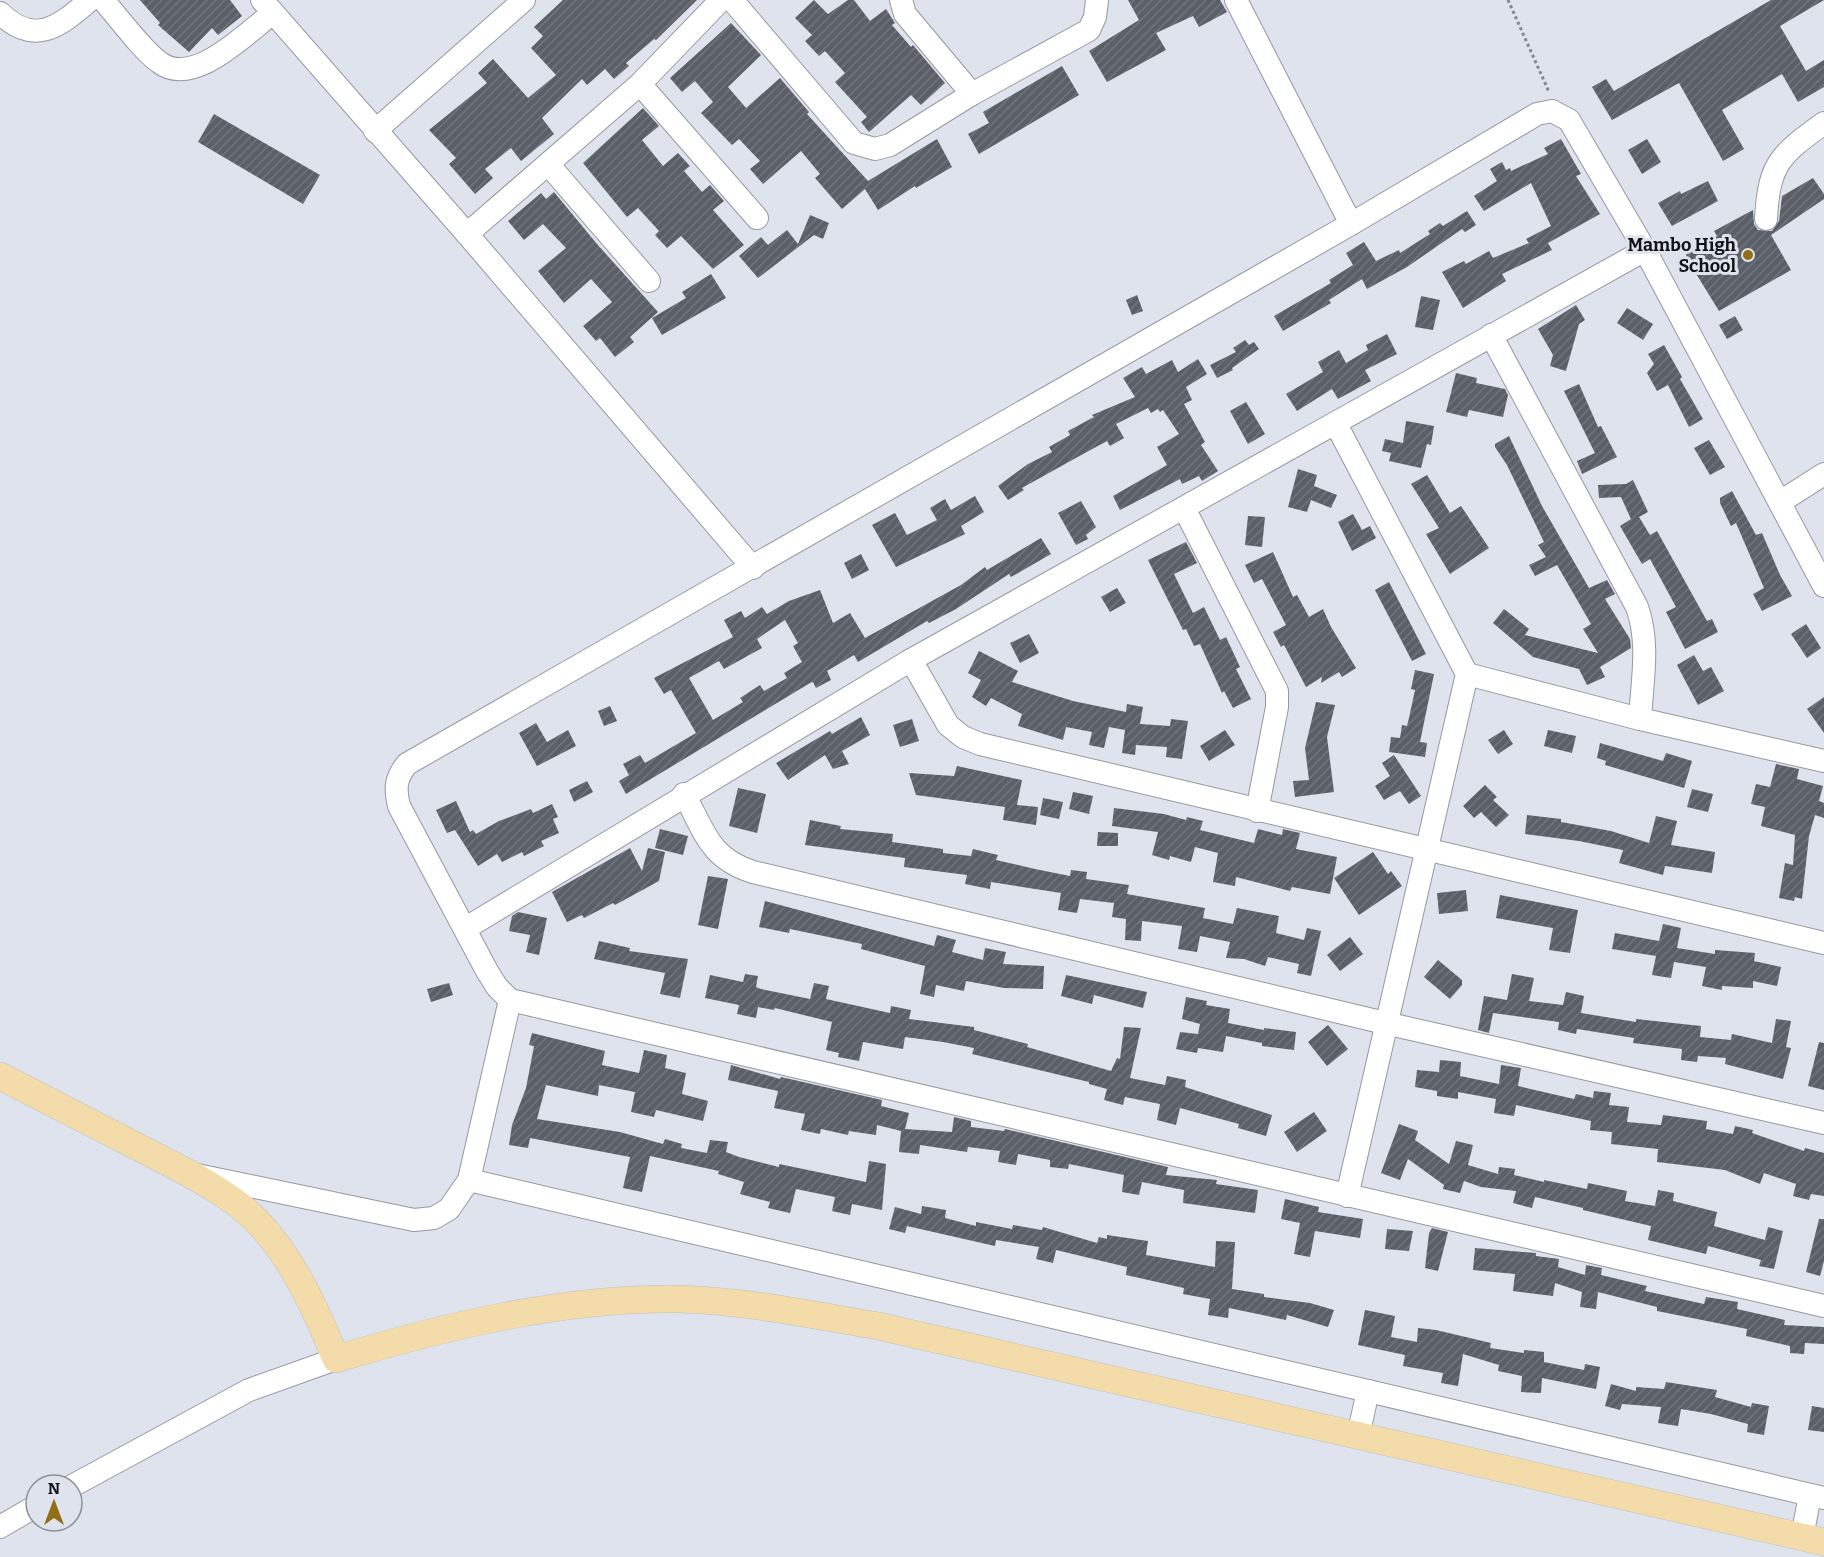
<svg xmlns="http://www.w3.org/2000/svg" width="1824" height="1557" viewBox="0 0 1824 1557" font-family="Bitter,serif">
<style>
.building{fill:url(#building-hatch);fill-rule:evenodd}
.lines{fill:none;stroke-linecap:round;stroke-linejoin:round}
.minor-casing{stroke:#9498a2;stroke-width:24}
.major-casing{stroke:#c1c2c2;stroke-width:28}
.path{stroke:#83878e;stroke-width:3;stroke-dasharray:3 3;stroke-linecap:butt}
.minor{stroke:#fff;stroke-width:22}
.major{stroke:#f4dcaa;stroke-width:27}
.poi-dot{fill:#916d13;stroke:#dee3ed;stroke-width:2}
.labels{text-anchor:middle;stroke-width:6;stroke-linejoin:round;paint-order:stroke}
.poi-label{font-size:18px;font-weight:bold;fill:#111316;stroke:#dee3ed;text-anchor:end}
</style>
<defs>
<pattern id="building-hatch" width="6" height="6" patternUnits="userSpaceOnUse" patternTransform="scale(1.5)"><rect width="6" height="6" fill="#5b5f68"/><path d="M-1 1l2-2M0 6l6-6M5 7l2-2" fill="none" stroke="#72757c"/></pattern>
</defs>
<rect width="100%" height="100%" fill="#dee3ed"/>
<!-- building -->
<g class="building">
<polygon points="140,0 230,0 242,16 218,35 212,28 189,52 158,25 160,23"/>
<polygon points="563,0 697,0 656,40 654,39 626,63 629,66 614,79 605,69 587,85 582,79 542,118 554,134 521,161 511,148 485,169 493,178 475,194 449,164 456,158 429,130 487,83 478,73 493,59 528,98 556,75 531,48 543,36 534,27"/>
<polygon points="814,0 828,14 848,0 854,0 870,21 886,9 895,23 892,25 911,47 913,45 945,83 921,105 911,95 869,132 861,122 867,117 835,82 845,73 825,51 819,56 805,41 812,35 795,18"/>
<polygon points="1128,0 1220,0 1227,12 1199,27 1193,16 1156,33 1166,50 1107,82 1089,51 1139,20"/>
<polygon points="1771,0 1824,0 1780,26 1806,71 1824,60 1824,87 1798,102 1782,74 1722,110 1744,149 1723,161 1679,83 1612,120 1592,87 1606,79 1614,91"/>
<polygon points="731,23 761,55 728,87 746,108 780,78 809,112 807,114 868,181 937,139 952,167 916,188 915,186 878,210 865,189 842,209 815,178 820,174 801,151 763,184 750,169 760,161 739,139 732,145 701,113 713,102 695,81 682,92 670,78"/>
<polygon points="1062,66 1079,95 979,154 968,134 989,123 983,112"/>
<polygon points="643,108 659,126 642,140 663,166 678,153 690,166 684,171 702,192 710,185 724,201 713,210 744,245 713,269 681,236 667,248 655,235 659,231 638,208 627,217 583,163"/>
<polygon points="214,114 320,175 303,204 198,142"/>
<polygon points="1561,139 1581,174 1576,176 1600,214 1548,243 1552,250 1502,274 1506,281 1463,308 1442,272 1464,261 1466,264 1489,251 1493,258 1529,243 1526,239 1551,226 1531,183 1484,211 1474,196 1497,181 1490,169 1502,162 1506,170 1510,168 1511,171 1548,154 1544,148"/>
<polygon points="1647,139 1661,162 1642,174 1628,150"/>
<polygon points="1813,178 1824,194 1824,199 1771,235 1791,270 1719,311 1687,259 1686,253 1717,236 1714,231 1753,210 1754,224 1758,230 1772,231 1779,221 1782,196"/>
<polygon points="1708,181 1718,201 1672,226 1658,203 1680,191 1681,194"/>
<polygon points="554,192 597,244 658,312 630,337 634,342 615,357 600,338 596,341 583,326 612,302 591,279 564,303 538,271 566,248 543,224 524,240 508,221 541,193 546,199"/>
<polygon points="1467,211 1476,225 1465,232 1462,229 1407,267 1367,289 1362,279 1329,300 1331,303 1283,331 1274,316 1331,283 1329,280 1353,265 1346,253 1364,242 1376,261 1399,250 1400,253 1430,234 1428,231 1440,223 1443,226"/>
<polygon points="810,215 829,223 823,239 814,235 758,278 739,256 761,237 768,245 787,230 798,244"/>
<polygon points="711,274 726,298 662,335 652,318 686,298 682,292"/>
<polygon points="1137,295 1143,311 1132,315 1126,300"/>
<polygon points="1421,296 1440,300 1433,330 1415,327"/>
<polygon points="1576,305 1585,320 1579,324 1566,371 1550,366 1553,355 1538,329"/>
<polygon points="1627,308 1653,324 1643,340 1617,323"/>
<polygon points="1735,316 1743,330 1727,339 1719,325"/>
<polygon points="1387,334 1397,354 1365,370 1371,381 1338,399 1332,389 1297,411 1286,394 1323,372 1318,362 1339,350 1346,363 1368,350 1366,345"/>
<polygon points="1245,340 1249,345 1254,342 1259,349 1232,368 1233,370 1217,378 1210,365 1236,352 1233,348"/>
<polygon points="1664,345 1682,377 1680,379 1703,419 1689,427 1668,385 1657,391 1647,373 1654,364 1648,354"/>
<polygon points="1198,359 1207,374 1186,387 1192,400 1184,404 1205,442 1201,445 1218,471 1202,481 1199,476 1182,484 1180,479 1120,510 1113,496 1167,465 1157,447 1179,434 1163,410 1160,412 1158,409 1151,413 1148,408 1116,424 1124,438 1110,446 1107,441 1074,459 1022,488 1024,490 1008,500 998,486 1028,464 1052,452 1049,447 1070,435 1068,431 1094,417 1092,415 1135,397 1123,378 1142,367 1146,374 1172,360 1178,372"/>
<polygon points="1456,373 1477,378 1476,383 1505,389 1508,395 1503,417 1469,410 1467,417 1446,412"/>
<polygon points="1579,384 1598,427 1601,426 1617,457 1582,474 1577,461 1595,453 1564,391"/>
<polygon points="1246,402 1265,434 1248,444 1230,411"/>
<polygon points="1406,421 1434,426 1431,445 1427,444 1421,468 1389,461 1391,453 1382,451 1385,439 1403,443"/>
<polygon points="1509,436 1542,506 1589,588 1607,580 1615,594 1605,599 1630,639 1631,648 1600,667 1605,677 1587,685 1579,669 1533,657 1493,623 1504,609 1529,629 1525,635 1598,653 1583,629 1591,624 1557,565 1535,576 1529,565 1546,557 1538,545 1544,542 1507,465 1495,447 1495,444"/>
<polygon points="1709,440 1725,467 1710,475 1694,448"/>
<polygon points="1298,469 1317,475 1314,486 1337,495 1331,508 1311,500 1307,512 1288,507"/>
<polygon points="1427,475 1450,513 1461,506 1489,548 1450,574 1426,534 1439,528 1411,484"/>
<polygon points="1633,480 1648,512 1639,517 1650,535 1657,531 1707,621 1712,619 1718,632 1685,649 1666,612 1676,607 1650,559 1642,564 1620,526 1631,519 1621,497 1599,498 1598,485 1626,484"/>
<polygon points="1732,491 1756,535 1762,533 1780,575 1792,596 1762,611 1753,594 1764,588 1736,523 1731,526 1720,503 1720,498"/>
<polygon points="975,496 984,512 961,526 965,534 896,567 872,525 895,513 907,535 937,520 930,508 945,499 951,510"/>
<polygon points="1081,501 1096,527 1086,535 1088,539 1076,545 1058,513"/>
<polygon points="1353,514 1362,530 1370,526 1376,538 1352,551 1338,522"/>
<polygon points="1248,516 1265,517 1262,547 1245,545"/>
<path d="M1041 538 1051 554 1011 577 1009 574 956 609 929 623 927 621 858 662 854 655 827 671 831 680 816 688 813 682 810 683 626 794 619 781 629 775 623 764 640 755 645 763 696 733 671 690 664 694 654 678 733 637 724 620 741 611 745 618 762 607 767 614 789 601 820 590 833 623 850 613 865 638 961 585 985 567 987 570ZM785 620 798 643 793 646 802 662 784 673 787 678 764 691 760 685 740 698 743 702 713 720 689 678 719 661 724 669 762 648 757 639Z"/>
<polygon points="1186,542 1197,563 1174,574 1193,613 1204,607 1220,640 1226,637 1240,667 1236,669 1251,699 1233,708 1224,691 1222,693 1200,644 1194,646 1186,629 1183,630 1148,560"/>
<polygon points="1273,552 1293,597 1297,595 1309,617 1323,609 1331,627 1356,668 1342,677 1339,672 1321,683 1322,677 1306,687 1284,645 1281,647 1273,632 1286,625 1262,579 1254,583 1245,565"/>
<polygon points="861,554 869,570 852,579 844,563"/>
<polygon points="1389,582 1426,654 1412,661 1375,590"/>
<polygon points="1117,588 1126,603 1110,612 1101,597"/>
<polygon points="1806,624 1821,648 1807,658 1791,634"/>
<polygon points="1029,634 1039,653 1020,663 1010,643"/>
<polygon points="979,651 1018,671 1012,682 1073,701 1126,712 1127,704 1143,707 1140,724 1170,726 1171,719 1188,721 1182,759 1166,757 1167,747 1136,745 1135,755 1122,753 1125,730 1109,727 1104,748 1089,745 1092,732 1066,727 1063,740 1018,726 1022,714 991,698 986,706 972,697 981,680 968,673"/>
<polygon points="1694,655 1703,671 1711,667 1724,691 1698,705 1677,665"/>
<polygon points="1415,670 1434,674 1420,742 1427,743 1425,757 1389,752 1391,737 1400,738 1402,725 1407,726 1409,718 1415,690 1411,689"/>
<polygon points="1824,697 1824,733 1807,709"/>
<polygon points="1316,702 1335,705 1327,737 1334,792 1295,797 1293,781 1309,780 1305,748"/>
<polygon points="610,706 617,721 604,726 598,711"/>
<polygon points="861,717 870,735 842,751 849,764 833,769 825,755 788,780 776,763 830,731 832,734"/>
<polygon points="912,719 919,741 900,747 893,725"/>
<polygon points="536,723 547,742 568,730 576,746 537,766 519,733"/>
<polygon points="1225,730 1235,745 1209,761 1200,746"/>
<polygon points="1504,730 1513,744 1498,754 1488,740"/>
<polygon points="1548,730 1576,736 1572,753 1544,746"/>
<polygon points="1600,743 1663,761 1666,753 1692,761 1684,788 1605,765 1606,761 1597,758"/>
<polygon points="1394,755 1421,796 1409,804 1400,791 1384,800 1375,786 1390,776 1382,763"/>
<polygon points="1776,764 1799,769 1797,779 1823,786 1819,801 1824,803 1824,818 1815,815 1809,836 1802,899 1795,897 1794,901 1779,898 1785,863 1793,865 1795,835 1761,826 1765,807 1751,804 1756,784 1770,787"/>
<polygon points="957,766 1022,780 1017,805 1038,807 1036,825 1003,820 1005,807 916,795 909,773 954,776"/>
<polygon points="587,781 593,792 574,802 569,790"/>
<polygon points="1485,785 1497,797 1493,800 1509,815 1496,827 1481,812 1474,818 1463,806"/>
<polygon points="738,788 766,794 757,833 729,826"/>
<polygon points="1692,789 1713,794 1708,812 1687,807"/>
<polygon points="1073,792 1093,796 1089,814 1069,809"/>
<polygon points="1043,798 1063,802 1059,819 1040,815"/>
<polygon points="456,801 470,832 473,830 476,834 499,821 531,809 533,813 552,804 558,817 553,819 559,833 541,841 544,846 524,856 522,852 502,862 497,854 478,866 455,830 447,833 436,810"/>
<polygon points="1114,808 1164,814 1186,820 1187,817 1203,821 1200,830 1254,843 1258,829 1282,835 1283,829 1300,833 1296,849 1337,857 1330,894 1292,887 1290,891 1236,877 1235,886 1213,882 1218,853 1195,847 1191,862 1170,856 1169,860 1152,855 1158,832 1112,826"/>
<polygon points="1527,815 1561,819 1561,822 1611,831 1649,843 1656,816 1677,821 1671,845 1715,852 1712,873 1665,866 1663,875 1619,863 1623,850 1579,841 1525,834"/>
<polygon points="810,820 841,826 840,829 893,834 892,842 943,849 943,853 971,856 973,849 998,855 996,860 1035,869 1070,876 1071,870 1087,872 1086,879 1129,885 1127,894 1205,908 1203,918 1233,924 1237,908 1279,916 1276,933 1304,940 1307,928 1321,931 1311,976 1297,973 1299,964 1268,957 1265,966 1244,959 1226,958 1230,942 1200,936 1197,952 1178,949 1182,926 1142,921 1141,941 1125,940 1126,919 1112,917 1114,903 1080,899 1077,913 1058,910 1061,893 991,882 990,889 965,884 967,875 904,867 905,858 805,845"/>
<polygon points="660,829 688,836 683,855 655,848"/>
<polygon points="1098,832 1118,833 1118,846 1097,846"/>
<polygon points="630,848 642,871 648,848 665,852 659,881 615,905 613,903 584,918 582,915 567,922 552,892"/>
<polygon points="1373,852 1388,874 1391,871 1402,886 1359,915 1334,878"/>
<polygon points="708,876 728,879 718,929 698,925"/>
<polygon points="1466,890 1468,911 1439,914 1437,893"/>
<polygon points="1500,895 1578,910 1570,953 1549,950 1553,928 1496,918"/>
<polygon points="765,901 934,946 937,935 956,940 952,952 983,960 985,948 1006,952 1003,964 1044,966 1043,989 1004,988 966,981 964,991 936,985 934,997 920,994 925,966 861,949 862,944 790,929 789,933 759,927"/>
<polygon points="518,912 547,918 539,955 526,952 530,935 509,931 512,916"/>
<polygon points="1663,924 1681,928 1677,948 1715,954 1715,950 1755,953 1754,961 1781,967 1777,986 1753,981 1753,988 1722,986 1722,990 1702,986 1706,967 1674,962 1671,978 1652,975 1656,956 1612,949 1615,933 1659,941"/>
<polygon points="1350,937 1363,954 1340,971 1327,955"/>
<polygon points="599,941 630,948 629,951 688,959 680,998 660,994 665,973 594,959"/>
<polygon points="1438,960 1462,980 1462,985 1450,999 1424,977"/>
<polygon points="745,974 758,976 756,987 761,989 810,999 814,983 829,986 826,999 890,1013 891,1006 911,1010 909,1019 974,1027 974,1030 1028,1044 1027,1047 1111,1071 1117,1058 1120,1059 1124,1027 1141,1028 1130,1078 1165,1085 1167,1076 1186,1080 1185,1087 1272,1115 1266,1136 1238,1128 1239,1124 1180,1108 1176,1125 1157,1120 1160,1104 1125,1097 1123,1105 1104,1100 1107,1089 1089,1084 1089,1082 972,1054 974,1048 943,1042 905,1037 903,1049 863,1042 859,1061 838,1057 839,1053 826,1050 832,1022 775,1008 774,1010 758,1007 756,1018 737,1014 739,1005 705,998 710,975 743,982"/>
<polygon points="1512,974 1534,978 1529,1001 1563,1005 1566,992 1584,996 1581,1013 1636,1022 1636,1019 1701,1026 1700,1037 1731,1040 1732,1034 1772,1043 1776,1019 1791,1021 1786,1047 1791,1048 1783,1079 1725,1064 1726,1058 1698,1056 1697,1062 1681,1060 1682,1049 1633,1043 1634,1038 1577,1029 1576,1034 1558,1030 1559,1022 1493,1013 1489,1033 1478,1030 1484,996 1507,1000"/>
<polygon points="1066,975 1147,992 1143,1008 1094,995 1092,1004 1061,996"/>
<polygon points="449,983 453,995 431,1002 427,989"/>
<polygon points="1186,997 1207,1001 1206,1005 1230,1009 1228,1023 1264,1030 1264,1028 1296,1032 1294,1050 1262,1046 1262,1043 1226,1036 1223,1052 1198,1048 1197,1053 1176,1049 1180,1032 1198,1034 1200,1024 1182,1019"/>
<polygon points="1328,1025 1348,1049 1327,1066 1308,1042"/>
<polygon points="532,1033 605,1051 602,1065 639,1073 644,1050 667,1055 665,1068 686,1073 682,1094 708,1101 703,1121 656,1110 654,1117 631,1112 635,1092 599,1085 598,1096 546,1085 537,1119 620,1132 663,1144 665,1139 682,1144 681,1148 707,1153 710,1140 728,1142 726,1152 739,1157 779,1167 779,1164 866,1182 869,1161 886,1164 882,1210 852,1204 850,1215 832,1211 835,1197 796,1189 790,1213 768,1208 770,1202 740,1194 744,1182 718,1174 719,1171 650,1156 642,1192 623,1188 630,1157 530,1138 528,1148 509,1145 512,1125 526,1088 534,1046 529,1045"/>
<polygon points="1819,1042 1824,1043 1824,1090 1808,1086"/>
<polygon points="1440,1060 1461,1062 1460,1076 1499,1084 1501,1065 1521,1068 1518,1086 1574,1099 1576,1094 1593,1098 1594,1091 1611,1093 1609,1105 1629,1107 1627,1122 1661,1125 1663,1115 1707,1121 1706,1129 1733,1134 1735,1126 1753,1130 1752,1133 1804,1151 1805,1148 1824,1153 1824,1196 1811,1194 1809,1200 1793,1196 1796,1184 1764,1173 1760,1184 1725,1170 1657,1162 1658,1149 1611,1144 1612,1132 1590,1130 1591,1121 1516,1105 1514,1116 1494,1113 1496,1099 1458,1092 1458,1099 1437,1096 1437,1091 1415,1087 1417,1070 1439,1072"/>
<polygon points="731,1065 780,1079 781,1077 882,1100 881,1106 909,1113 905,1129 952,1132 954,1117 971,1121 971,1127 1004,1131 1005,1129 1168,1167 1166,1175 1217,1180 1216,1184 1258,1190 1255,1213 1183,1203 1184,1190 1142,1182 1139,1195 1122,1192 1124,1175 1069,1164 1068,1169 1050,1167 1050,1160 1018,1154 1016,1165 998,1162 1000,1151 968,1147 967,1152 920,1145 919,1154 899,1152 901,1131 877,1125 876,1135 849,1131 848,1135 821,1129 820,1134 801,1130 805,1114 774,1108 778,1091 728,1080"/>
<polygon points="1314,1112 1327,1131 1297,1152 1284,1132"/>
<polygon points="1399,1124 1418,1131 1415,1140 1449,1164 1456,1141 1473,1145 1468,1165 1498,1174 1499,1167 1515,1169 1514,1175 1544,1182 1544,1180 1587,1189 1588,1183 1627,1191 1625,1201 1655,1206 1658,1190 1674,1193 1673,1201 1717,1212 1714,1226 1765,1240 1768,1227 1783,1231 1774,1269 1759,1266 1761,1260 1708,1246 1706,1254 1648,1240 1651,1226 1583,1210 1583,1208 1535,1197 1532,1208 1513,1203 1516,1191 1481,1187 1464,1181 1460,1193 1443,1189 1444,1185 1408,1159 1400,1180 1381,1173"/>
<polygon points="1285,1199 1319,1207 1318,1212 1363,1219 1360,1238 1315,1231 1310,1257 1294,1254 1300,1223 1281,1219"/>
<polygon points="922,1206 946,1210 945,1218 976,1226 976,1222 1012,1229 1013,1225 1042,1230 1043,1227 1097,1243 1099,1237 1107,1239 1107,1235 1148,1241 1146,1255 1215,1267 1216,1241 1235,1242 1232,1289 1264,1294 1264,1297 1310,1303 1334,1310 1328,1327 1287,1315 1286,1320 1229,1308 1228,1318 1208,1315 1210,1299 1183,1294 1184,1288 1126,1275 1127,1267 1056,1250 1053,1263 1036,1259 1039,1247 996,1240 995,1246 907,1226 905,1233 889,1229 895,1207 921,1214"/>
<polygon points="1819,1219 1824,1219 1824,1261 1820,1276 1806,1272"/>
<polygon points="1432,1228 1448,1232 1438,1271 1425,1268 1429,1233"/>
<polygon points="1387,1229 1413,1231 1409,1251 1385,1249"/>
<polygon points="1475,1248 1536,1253 1536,1256 1559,1259 1558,1267 1585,1275 1586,1265 1602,1268 1601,1275 1647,1286 1645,1291 1704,1304 1706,1297 1738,1302 1737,1309 1785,1320 1784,1325 1824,1327 1824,1344 1805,1343 1804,1354 1790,1353 1790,1346 1746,1336 1747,1329 1657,1311 1657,1307 1598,1292 1596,1309 1580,1307 1582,1292 1555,1283 1553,1296 1513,1291 1515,1274 1473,1270"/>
<polygon points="1365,1310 1395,1316 1391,1337 1417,1342 1418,1328 1436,1330 1491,1343 1490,1348 1524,1353 1524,1350 1544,1352 1544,1362 1584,1370 1585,1364 1600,1367 1596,1389 1542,1378 1541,1393 1521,1392 1522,1376 1498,1371 1499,1365 1463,1354 1458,1386 1441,1383 1443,1373 1403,1366 1405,1355 1358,1345"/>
<polygon points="1666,1382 1717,1390 1715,1397 1751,1407 1752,1403 1769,1406 1764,1435 1747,1432 1748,1424 1711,1414 1681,1409 1678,1426 1658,1423 1661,1407 1622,1404 1620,1410 1605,1406 1611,1384 1636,1391 1636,1387 1664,1389"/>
<polygon points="1812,1406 1824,1408 1824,1432 1808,1430"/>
</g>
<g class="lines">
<!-- minor casing -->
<g class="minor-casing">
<g id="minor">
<path d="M103 0C119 18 141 49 159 62 193 89 246 33 273 13"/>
<polyline points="262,0 467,234 753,568"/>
<polyline points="732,0 854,143 875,149 890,145 972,94 1089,30 1095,17 1097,0"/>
<polyline points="901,0 905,14 972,94"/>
<polyline points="1236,0 1351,224"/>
<path d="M0 13C35 47 60 26 90 0"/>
<polyline points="640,84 757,218"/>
<polyline points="375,131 524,0"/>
<polyline points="548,164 649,281"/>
<path d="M1766 219C1769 163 1780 155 1824 123"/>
<polyline points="467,234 640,84 721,0"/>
<path d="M1491 335 1637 607C1650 643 1642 682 1640 719"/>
<polyline points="1336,424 1467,674 1347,1196"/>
<polyline points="1780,502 1824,474"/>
<polyline points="1184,508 1277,691 1277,707 1257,811"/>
<path d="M1824 586 1645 250 1569 120 1552 111 1537 114 1351 224 407 764C395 779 395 788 399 806L487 971 497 987 510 1000 1824 1306"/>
<polyline points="911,660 948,725 963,737 980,744 1824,943"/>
<polyline points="1467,674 1640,719 1824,761"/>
<path d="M684 794C705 832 709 858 753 872L1385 1023 1824 1123"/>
<polyline points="466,928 911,660 1645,250"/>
<polyline points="197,1175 414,1220 434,1218 449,1209 469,1180 510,1000"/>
<polyline points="469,1180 1824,1498"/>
<polyline points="1358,1436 1368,1391"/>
<polyline points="72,1486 249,1390 336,1359"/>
<polyline points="0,1527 36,1506"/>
<polyline points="1802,1537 1810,1495"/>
</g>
</g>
<!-- major casing -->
<g class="major-casing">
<path id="major" d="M0 1076C46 1100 92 1123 138 1147 172 1165 209 1182 240 1206 286 1242 315 1307 336 1359 446 1326 565 1297 680 1299 746 1301 813 1315 878 1326L1824 1542"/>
</g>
<!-- path -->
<polyline class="path" points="1508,0 1549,92"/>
<!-- minor -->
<use href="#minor" class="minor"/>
<!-- major -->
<use href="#major" class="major"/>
</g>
<!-- markers -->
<circle class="poi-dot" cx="1748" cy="255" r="6"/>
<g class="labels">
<!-- poi labels -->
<g class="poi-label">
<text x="1736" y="251">Mambo High<tspan x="1736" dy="21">School</tspan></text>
</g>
</g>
<!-- north arrow -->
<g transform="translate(54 1503)"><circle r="28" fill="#dee3ed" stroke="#8c9097" stroke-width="1.5"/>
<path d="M0-4.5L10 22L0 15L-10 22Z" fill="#916d13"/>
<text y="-9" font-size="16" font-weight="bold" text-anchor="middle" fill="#111316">N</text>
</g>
</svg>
